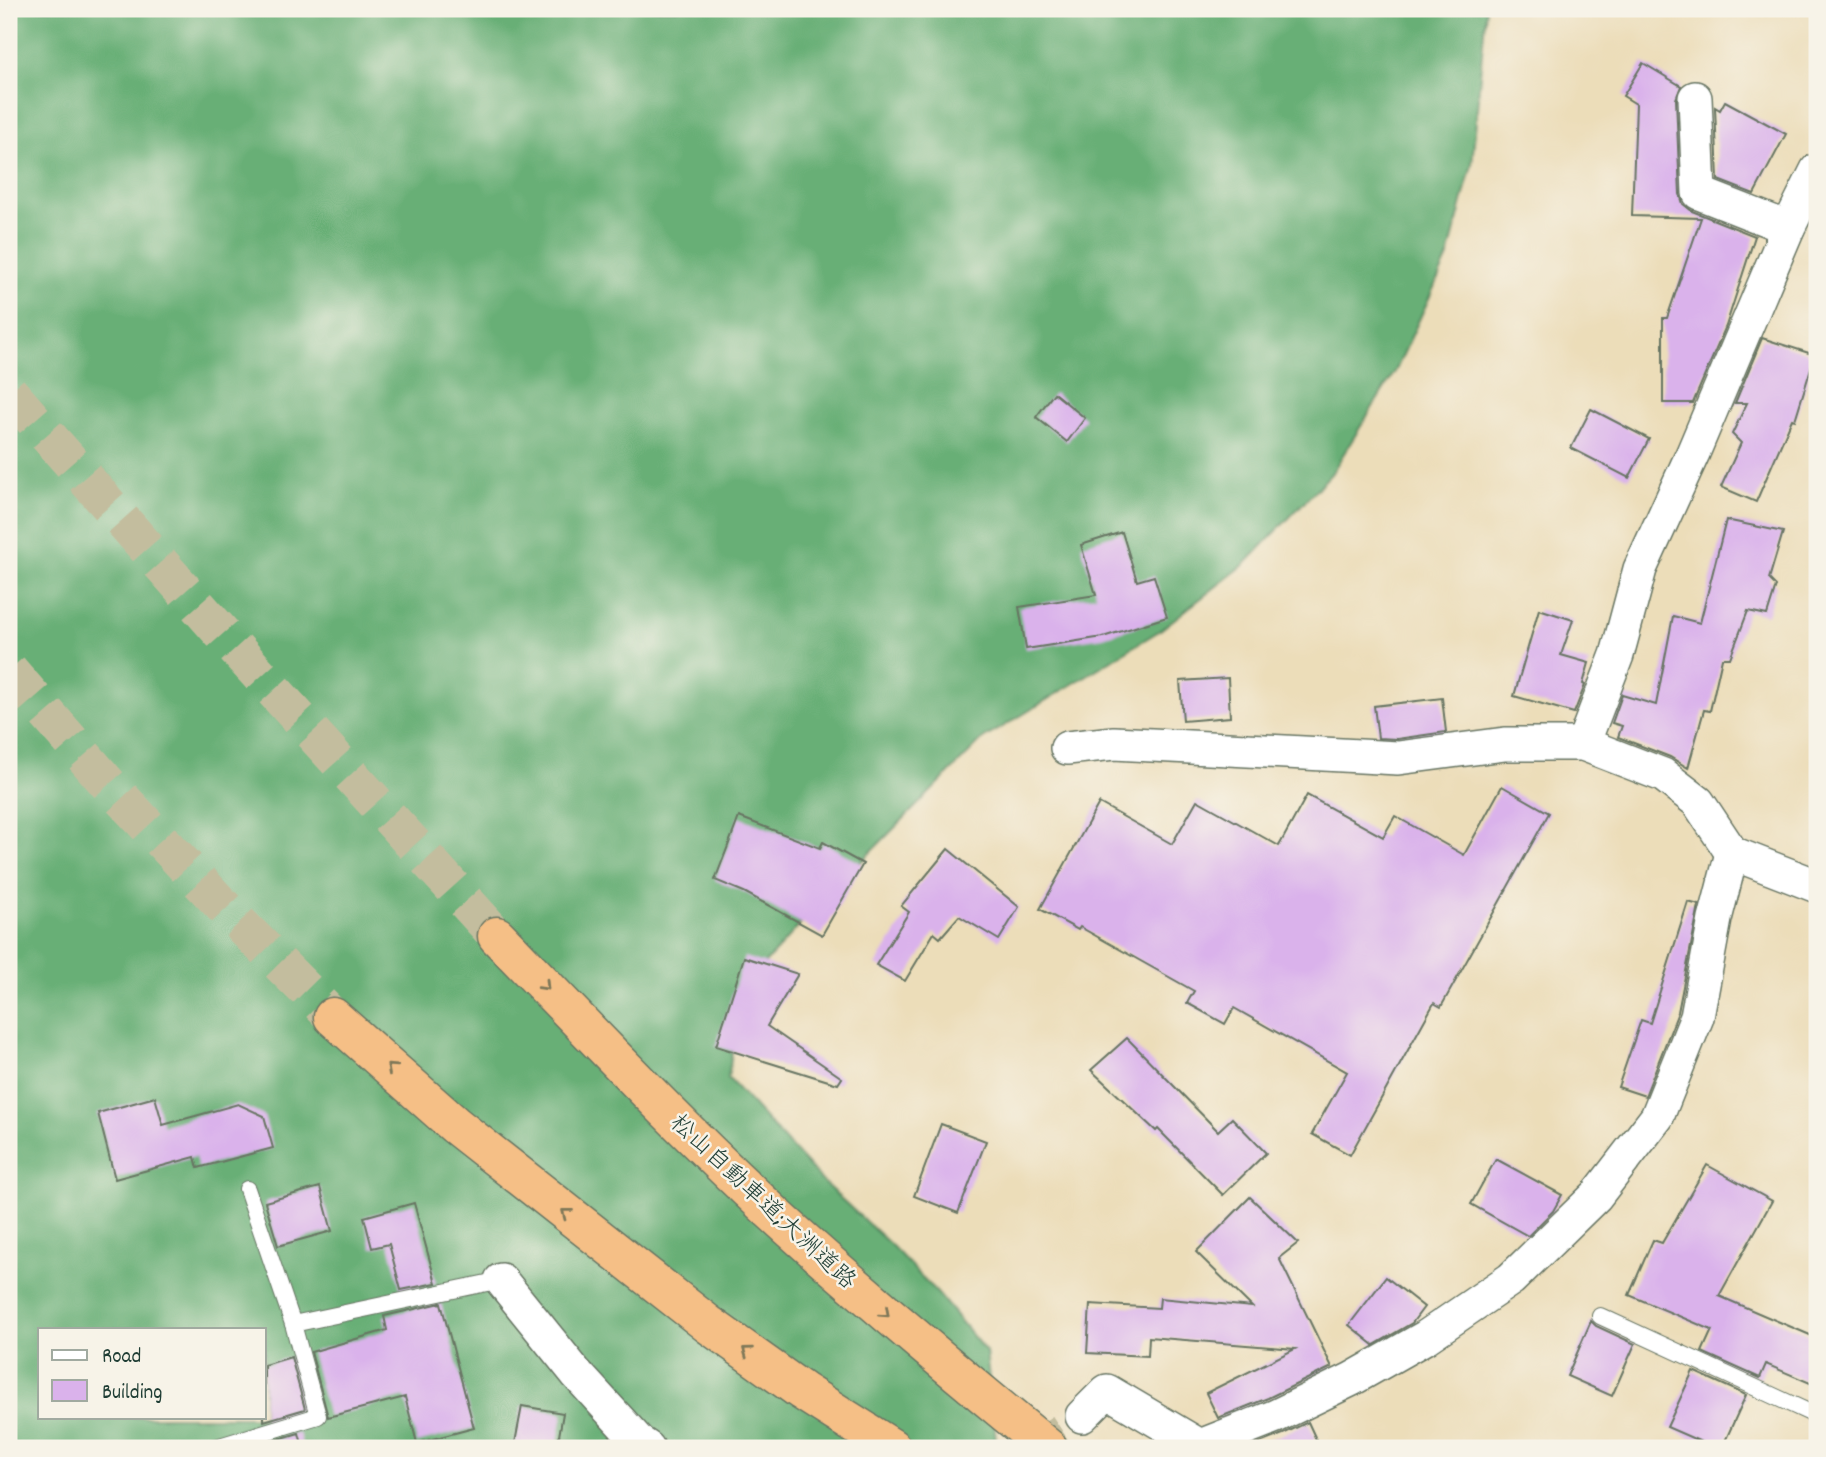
<svg xmlns="http://www.w3.org/2000/svg" width="1826" height="1457" viewBox="0 0 1826 1457" font-family="Dekko,'Klee One',sans-serif">
<style>
.forest{fill:#67af76;stroke:#437655;stroke-width:2;fill-rule:evenodd}
.building{fill:#dab2eb}
.lines{fill:none;stroke-linecap:round;stroke-linejoin:round}
.street-tunnel{stroke:#c3bd9e;stroke-width:33;stroke-dasharray:33 17;stroke-linecap:butt}
.highway-tunnel{stroke:#c3bd9e;stroke-width:38;stroke-dasharray:38 19;stroke-linecap:butt}
.lane-casing{stroke:#677563;stroke-width:18}
.street-casing{stroke:#677563;stroke-width:36}
.highway-casing{stroke:#677563;stroke-width:41}
.lane{stroke:#fff;stroke-width:16}
.street{stroke:#fff;stroke-width:33}
.highway{stroke:#f5bf86;stroke-width:38}
.oneway{stroke:#7f7859}
.labels{text-anchor:middle;stroke-width:5;stroke-linejoin:round;paint-order:stroke}
.street-label{font-size:24px;fill:#1f3d34;stroke:#f7f3e8}
</style>
<rect width="100%" height="100%" fill="#f7f3e8"/>
<filter id="ink" filterUnits="userSpaceOnUse"><feTurbulence type="fractalNoise" baseFrequency=".0143" numOctaves="2"/><feDisplacementMap in="SourceGraphic" scale="14" xChannelSelector="R" yChannelSelector="G"/><feConvolveMatrix kernelMatrix="1 2 1 2 8 2 1 2 1" color-interpolation-filters="sRGB"/></filter>
<filter id="wash" filterUnits="userSpaceOnUse"><feTurbulence type="fractalNoise" baseFrequency=".00686" numOctaves="4" result="noise"/><feDisplacementMap in="SourceGraphic" scale="28" xChannelSelector="R" yChannelSelector="G"/><feGaussianBlur stdDeviation="1.57" result="paint"/><feColorMatrix in="noise" values="0 0 0 0 0 0 0 0 0 0 0 0 0 0 0 0 0 1.4 0 .05"/><feComposite in="paint" operator="in"/></filter>
<g filter="url(#wash)">
<rect width="100%" height="100%" fill="#ecddb9"/>
<!-- forest -->
<path class="forest" d="M9 9H1486L1472 164 1448 257 1396 370 1331 474 1245 564 1159 631 983 739 819 904 742 988 728 1078 823 1182 891 1245 938 1294 986 1352 997 1448H9ZM40 1329H264V1417H40Z"/>
<g id="blocks">
<!-- building -->
<g class="building">
<polygon points="1643,63 1681,86 1676,99 1680,194 1683,204 1692,211 1755,236 1726,326 1693,403 1663,403 1663,318 1667,318 1701,218 1632,216 1636,104 1623,96"/>
<polygon points="1725,101 1786,134 1754,194 1718,180 1715,107 1720,110"/>
<polygon points="1762,338 1815,355 1795,420 1792,419 1756,502 1721,487 1741,443 1732,434 1747,403 1735,403"/>
<polygon points="1054,393 1085,418 1067,442 1036,417"/>
<polygon points="1591,409 1649,439 1629,478 1571,448"/>
<polygon points="1726,520 1783,532 1769,579 1776,586 1767,615 1748,611 1730,658 1722,658 1710,711 1704,710 1688,768 1670,757 1618,737 1622,726 1612,723 1622,695 1656,705 1673,616 1700,623"/>
<polygon points="1122,532 1137,581 1154,576 1167,617 1103,637 1026,649 1019,607 1096,595 1081,545"/>
<polygon points="1539,609 1573,620 1561,655 1589,663 1583,684 1585,685 1574,713 1514,696"/>
<polygon points="1228,678 1230,717 1183,721 1180,681"/>
<polygon points="1442,698 1446,732 1397,739 1378,738 1374,706"/>
<polygon points="1502,786 1549,813 1441,1007 1434,1003 1350,1155 1312,1134 1347,1072 1234,1008 1225,1024 1187,1003 1194,991 1080,927 1078,930 1040,909 1099,803 1172,844 1197,800 1279,846 1307,795 1383,837 1395,816 1464,855"/>
<polygon points="739,817 820,848 823,842 863,864 822,935 744,892 715,880"/>
<polygon points="948,849 1019,907 999,940 959,916 940,938 934,933 905,981 876,965 909,912 901,906"/>
<polygon points="1688,902 1699,905 1678,1012 1645,1096 1618,1087 1641,1020 1650,1023"/>
<polygon points="744,957 798,974 767,1026 842,1078 838,1084 716,1046"/>
<polygon points="1127,1038 1218,1131 1232,1118 1266,1153 1223,1195 1158,1129 1156,1131 1091,1070"/>
<polygon points="155,1097 163,1125 238,1104 264,1116 273,1148 198,1168 195,1157 115,1179 98,1113"/>
<polygon points="941,1124 986,1141 958,1213 914,1196"/>
<polygon points="1496,1159 1562,1195 1553,1211 1528,1236 1471,1204"/>
<polygon points="1707,1165 1772,1201 1719,1296 1817,1338 1817,1386 1766,1364 1760,1378 1702,1352 1712,1330 1629,1295 1653,1240 1662,1243"/>
<polygon points="320,1187 332,1231 278,1246 265,1202"/>
<polygon points="1250,1197 1298,1243 1279,1258 1332,1367 1268,1398 1218,1418 1206,1393 1295,1349 1149,1337 1148,1356 1087,1353 1090,1304 1159,1308 1160,1298 1252,1307 1196,1252"/>
<polygon points="414,1203 436,1283 401,1290 389,1244 372,1248 364,1217"/>
<polygon points="1386,1277 1424,1307 1412,1323 1374,1345 1349,1325"/>
<polygon points="441,1303 474,1428 417,1443 405,1397 328,1417 311,1352 387,1330 384,1316"/>
<polygon points="1591,1321 1596,1326 1635,1344 1612,1396 1567,1376"/>
<polygon points="291,1357 305,1409 264,1421 264,1365"/>
<polygon points="1693,1371 1746,1395 1722,1448 1715,1448 1667,1427"/>
<polygon points="522,1406 563,1413 557,1448 514,1448"/>
<polygon points="1308,1422 1320,1448 1247,1448 1283,1434"/>
<polygon points="299,1433 303,1448 264,1448 264,1443"/>
</g>
</g>
</g>
<g filter="url(#ink)">
<use href="#blocks" fill-opacity="0" stroke="#677563" stroke-width="2"/>
<g class="lines">
<!-- street-tunnel -->
<polyline class="street-tunnel" points="1034,1448 1082,1416"/>
<!-- highway-tunnel -->
<g class="highway-tunnel">
<polyline points="9,392 235,648 497,936"/>
<polyline points="9,670 110,786 235,919 333,1017"/>
</g>
<!-- lane casing -->
<g class="lane-casing">
<g id="lane">
<polyline points="247,1189 293,1324 501,1280"/>
<polyline points="1600,1316 1817,1416"/>
<polyline points="213,1448 318,1416 293,1324"/>
</g>
</g>
<!-- street casing -->
<g class="street-casing">
<g id="street">
<polyline points="1695,98 1699,193 1788,228"/>
<polyline points="1583,744 1617,655 1640,569 1693,453 1788,228 1817,170"/>
<polyline points="1067,748 1114,743 1398,758 1505,744 1583,744 1663,775 1698,802 1732,853 1817,886"/>
<polyline points="501,1280 576,1373 639,1442 648,1448"/>
<polyline points="1082,1416 1107,1391 1200,1446 1276,1416 1352,1379 1426,1337 1511,1279 1596,1196 1657,1117 1697,1017 1715,919 1732,853"/>
</g>
</g>
<!-- highway casing -->
<g class="highway-casing">
<g id="highway">
<path d="M497 936C588 1030 678 1126 774 1214 863 1295 955 1372 1048 1448"/>
<polyline points="333,1017 455,1125 708,1324 802,1391 892,1448"/>
</g>
</g>
<!-- lane -->
<use href="#lane" class="lane"/>
<!-- street -->
<use href="#street" class="street"/>
<!-- highway -->
<use href="#highway" class="highway"/>
</g>
<!-- one-way arrows -->
<defs><path id="oneway-chevron" d="M-2-3.5L2.5 0L-2 3.5" fill="none" stroke-width="1.6" stroke-linecap="round" stroke-linejoin="round" transform="scale(1.75)"/></defs>
<g class="oneway">
<use href="#oneway-chevron" transform="translate(545 986) rotate(46)"/>
<use href="#oneway-chevron" transform="translate(391 1068) rotate(-138)"/>
<use href="#oneway-chevron" transform="translate(566 1213) rotate(-142)"/>
<use href="#oneway-chevron" transform="translate(885 1313) rotate(42)"/>
<use href="#oneway-chevron" transform="translate(747 1351) rotate(-144)"/>
</g>
</g>
<g class="labels">
<!-- street labels -->
<g class="street-label">
<text transform="translate(764 1201) rotate(43)" y="8">松山自動車道;大洲道路</text>
</g>
</g>
<!-- margin -->
<rect width="1826" height="1457" fill="none" stroke="#f7f3e8" stroke-width="35"/>
<!-- legend -->
<rect x="38" y="1328" width="228" height="91" fill="#f7f3e8" stroke="#a1aaa0" stroke-width="2"/>
<rect x="52" y="1350" width="35" height="10" fill="#ffffff" stroke="#a1aaa0" stroke-width="2"/>
<text x="102" y="1362" font-size="21" fill="#1f3d34">Road</text>
<rect x="52" y="1380" width="35" height="21" fill="#dab2eb" stroke="#a1aaa0" stroke-width="2"/>
<text x="102" y="1398" font-size="21" fill="#1f3d34">Building</text>
</svg>
